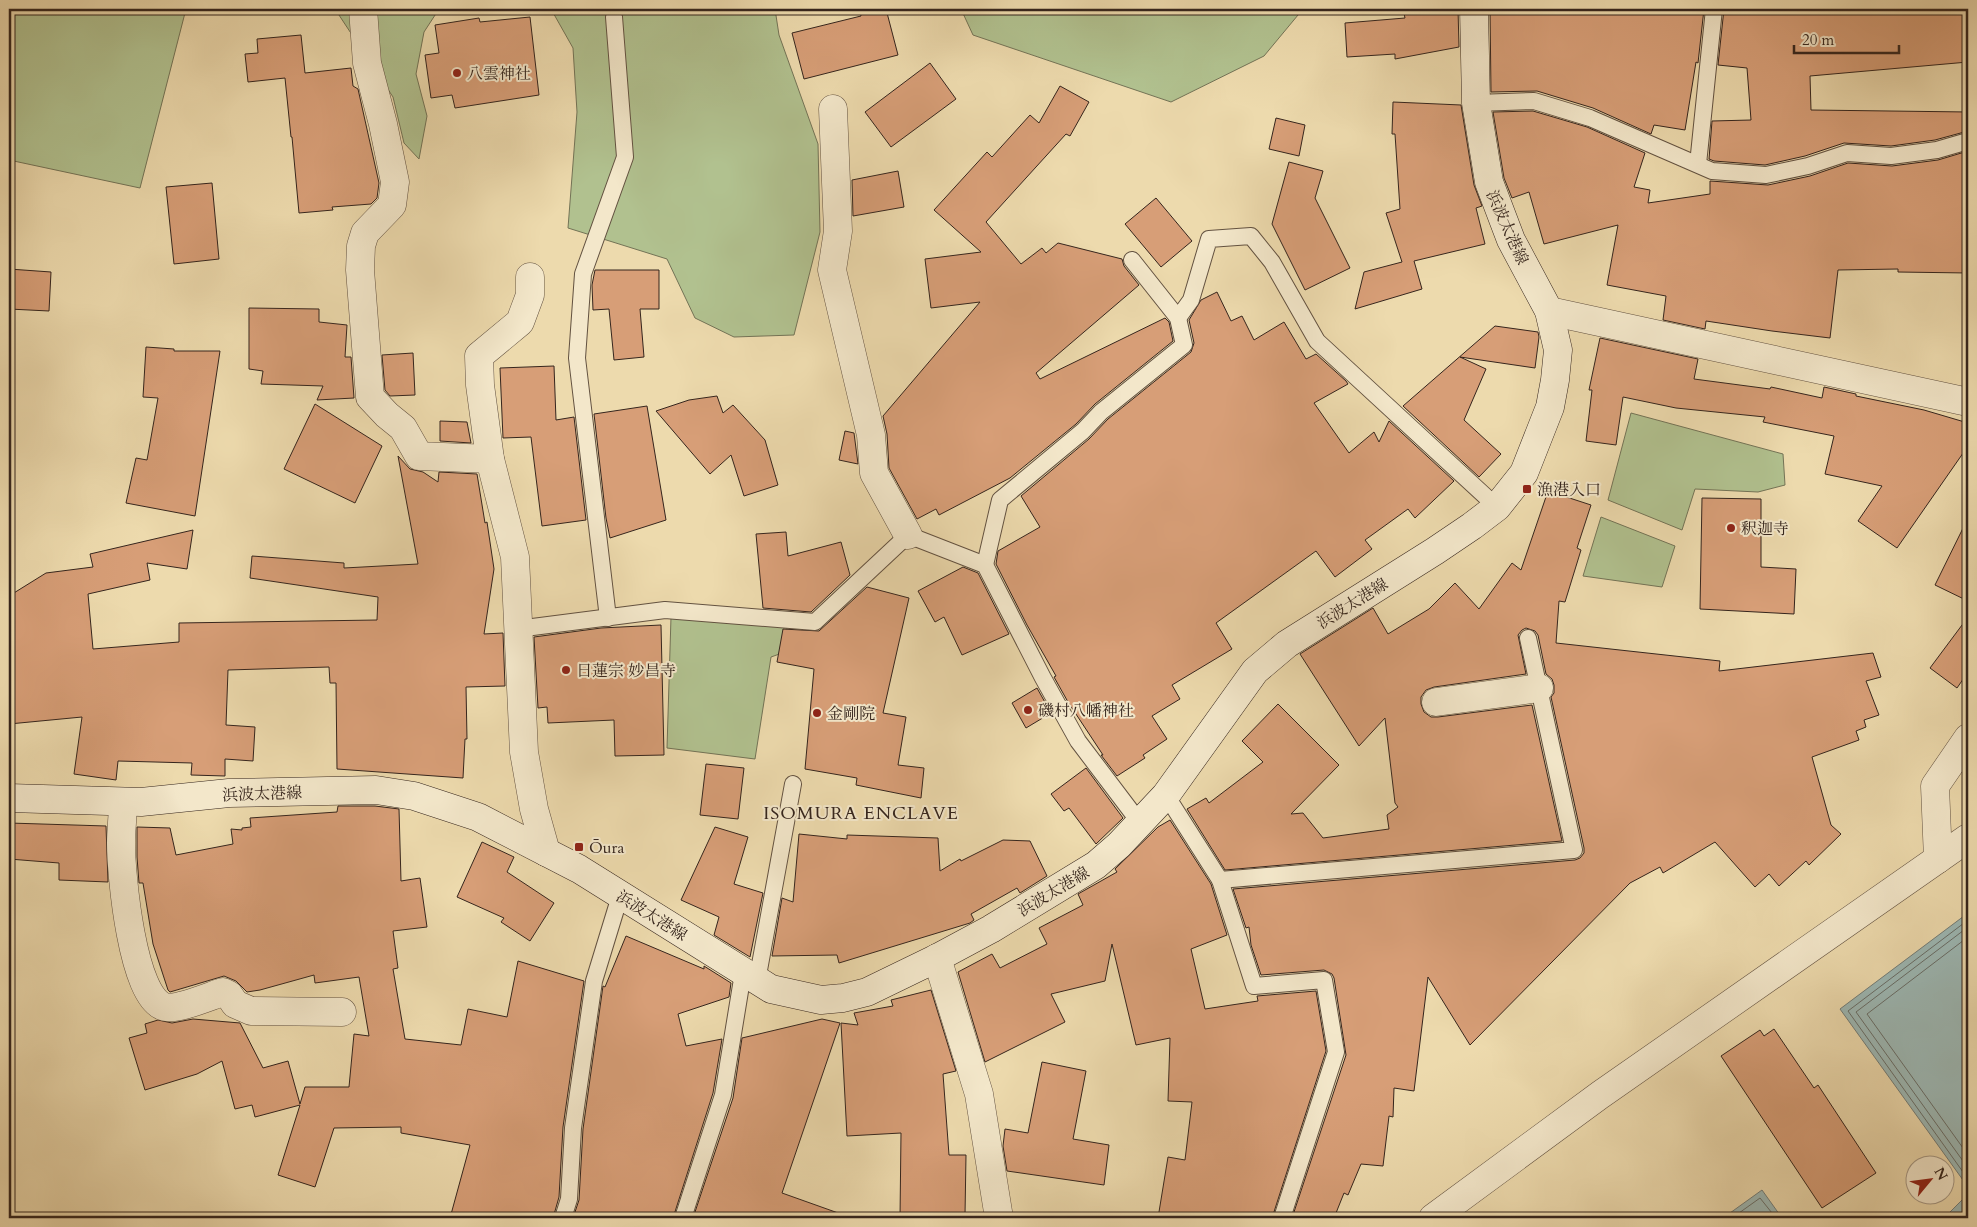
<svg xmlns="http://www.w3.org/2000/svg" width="1977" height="1227" viewBox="0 0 1977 1227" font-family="Cardo,'Noto Serif JP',serif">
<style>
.green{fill:#b1c18f;stroke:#737356}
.water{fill:#9db8b4;stroke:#737d78}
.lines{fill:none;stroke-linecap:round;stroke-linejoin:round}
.shore{stroke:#696e68;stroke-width:1}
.building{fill:#d79e77;stroke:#35251d}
.lane-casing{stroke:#635241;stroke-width:18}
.street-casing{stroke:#635241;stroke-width:29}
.secondary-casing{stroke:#35251d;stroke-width:29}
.lane{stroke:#f3e7ca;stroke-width:16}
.street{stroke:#f3e7ca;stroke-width:28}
.secondary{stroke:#f3e7ca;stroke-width:28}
.poi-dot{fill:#8f2418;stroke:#f3e7ca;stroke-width:2}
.labels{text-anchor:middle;stroke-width:4;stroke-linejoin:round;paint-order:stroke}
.poi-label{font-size:16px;fill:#35251d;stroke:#f3e7ca;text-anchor:start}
.street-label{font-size:16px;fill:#35251d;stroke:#f3e7ca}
.neighbourhood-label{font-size:18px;letter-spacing:1px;fill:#35251d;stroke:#f3e7ca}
</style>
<rect width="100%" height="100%" fill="#eddaad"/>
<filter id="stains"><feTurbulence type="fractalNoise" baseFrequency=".004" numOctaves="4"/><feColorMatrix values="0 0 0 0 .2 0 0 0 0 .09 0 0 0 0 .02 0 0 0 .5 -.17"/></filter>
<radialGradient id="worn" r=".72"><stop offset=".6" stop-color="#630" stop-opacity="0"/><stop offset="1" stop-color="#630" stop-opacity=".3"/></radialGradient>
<!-- green -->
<g class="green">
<polygon points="9,9 186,9 140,188 9,160"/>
<polygon points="335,9 439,9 424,32 416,74 427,116 419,159 404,143 393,97"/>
<polygon points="551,9 775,9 779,35 818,144 820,232 794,335 734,337 695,318 667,259 568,228 577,112 573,48"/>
<polygon points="961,9 1303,9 1264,56 1171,102 973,35"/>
<polygon points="1631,413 1783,454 1785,485 1758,492 1695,489 1682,530 1608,500"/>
<polygon points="1601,517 1675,546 1662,587 1583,576"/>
<polygon points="671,617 787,627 785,652 771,657 755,759 667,748"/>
</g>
<!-- water -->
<g class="water">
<polygon points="1968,913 1968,1187 1840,1009"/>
<polygon points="1762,1190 1782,1218 1723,1218"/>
<polygon points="1968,1194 1968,1218 1944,1218"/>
</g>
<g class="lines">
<!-- shore -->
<g class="shore">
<polyline points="1968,920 1848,1011 1968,1179"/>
<polyline points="1968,927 1856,1012 1968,1168"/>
<polyline points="1968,937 1867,1014 1968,1155"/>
<polyline points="1732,1218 1760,1198 1776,1218"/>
</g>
</g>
<!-- building -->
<g class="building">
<polygon points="860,9 886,9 898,55 804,79 792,33 861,16"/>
<polygon points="1403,9 1458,9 1459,47 1395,59 1395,54 1347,57 1345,23 1405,18"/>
<polygon points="1490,9 1704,9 1698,63 1696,62 1685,130 1654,125 1651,134 1593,108 1537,91 1491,92"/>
<polygon points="1724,9 1968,9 1968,62 1810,76 1811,110 1968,112 1968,131 1935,140 1891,146 1844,143 1805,156 1765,165 1714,161 1709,159 1712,121 1751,120 1747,68 1718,65"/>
<polygon points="530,17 539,95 455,108 452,95 431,98 425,55 439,53 435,25 479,18 480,22"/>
<polygon points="301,35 305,73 351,68 353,86 358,89 379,183 377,198 371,204 332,207 333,210 299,213 292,137 291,137 285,78 248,82 245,54 258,53 257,39"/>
<polygon points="930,63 956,99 891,147 865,112"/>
<polygon points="1060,86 1089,102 1070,136 1066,134 986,222 1021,264 1042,248 1046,253 1058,243 1122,259 1124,266 1139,285 1036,373 1040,379 1165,318 1169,322 1173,341 1095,404 1076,424 1010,478 939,515 936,509 917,519 889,468 887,434 883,416 980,302 931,308 925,259 981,252 934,210 987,152 992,157 1030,115 1039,123"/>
<polygon points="1393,102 1461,105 1474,185 1482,206 1476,208 1485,244 1414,261 1422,289 1355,309 1364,272 1402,262 1386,213 1400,209 1395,134 1392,134"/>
<polygon points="1533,111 1587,127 1645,153 1634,187 1650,190 1648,203 1710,194 1710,181 1768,185 1810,176 1848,163 1892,166 1938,160 1968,151 1968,273 1898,272 1898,269 1838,270 1830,338 1772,331 1706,321 1705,329 1663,320 1666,296 1607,285 1618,225 1544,244 1529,192 1512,198 1504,178 1493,112"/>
<polygon points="1276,118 1305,125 1299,156 1269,149"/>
<polygon points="1289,162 1323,171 1315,198 1350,268 1305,290 1272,224"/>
<polygon points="898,171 904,207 853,216 852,180"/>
<polygon points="212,183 219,259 174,264 166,187"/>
<polygon points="1156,198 1192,241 1161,267 1125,224"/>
<polygon points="9,269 51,272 49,311 9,309"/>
<polygon points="595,270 659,270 659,309 640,309 644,357 614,360 609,309 593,310 592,285"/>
<polygon points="1217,292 1231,321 1242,316 1254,340 1284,322 1306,359 1316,354 1346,381 1348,384 1314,403 1349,453 1374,432 1379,442 1389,421 1454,481 1415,518 1408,509 1365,540 1372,549 1335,577 1316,551 1216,623 1232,649 1172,685 1180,699 1152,716 1167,739 1143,755 1145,758 1117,776 1101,755 1103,755 1068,702 1054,677 1056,676 1027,625 996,564 998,551 1040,527 1021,496 1089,439 1108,419 1191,352 1194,343 1189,320 1201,300"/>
<polygon points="249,308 319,309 319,322 347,325 345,357 351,357 354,398 317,400 323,386 261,384 263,371 249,369"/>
<polygon points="1495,326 1538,332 1539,337 1535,368 1460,357 1486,369 1464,420 1501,454 1479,477 1403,406"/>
<polygon points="1600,338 1698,359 1694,379 1770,389 1771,387 1822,398 1824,387 1856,394 1856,396 1924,410 1968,423 1968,446 1897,548 1858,521 1882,486 1825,474 1834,436 1763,422 1765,417 1676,408 1623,397 1616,445 1586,441 1592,390 1589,390"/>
<polygon points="146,347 174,349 174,351 220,351 195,516 126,503 136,458 147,460 158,398 143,397"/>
<polygon points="413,353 415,395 390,396 385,390 382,355"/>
<polygon points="554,366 556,420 574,417 586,520 542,526 531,437 503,438 500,368"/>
<polygon points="717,396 723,413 733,405 765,440 778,485 744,496 731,455 710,474 656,411 689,400"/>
<polygon points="315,404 382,446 355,503 284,469"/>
<polygon points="647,406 666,520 610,538 606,518 594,414"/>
<polygon points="440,421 467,422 471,443 440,441"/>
<polygon points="845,431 854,433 858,464 839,460"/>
<polygon points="398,456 410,469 423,472 438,482 439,472 477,474 485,523 487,522 494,569 484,634 503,633 505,686 466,687 467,739 465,739 463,778 337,769 336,683 330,683 329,667 228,670 226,725 255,727 253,761 225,759 225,776 191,775 192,763 118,761 116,780 74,774 82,717 9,724 9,596 46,573 93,567 90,554 193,530 187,569 147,563 150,580 88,594 93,649 179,642 179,623 377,620 378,597 250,578 252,556 344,563 344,568 418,564"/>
<polygon points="1548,491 1591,505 1577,548 1581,550 1565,602 1559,601 1556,643 1720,661 1719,671 1873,653 1881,677 1866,681 1879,715 1864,720 1866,727 1856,731 1859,740 1812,757 1831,825 1841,834 1809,865 1806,861 1779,886 1769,874 1755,887 1715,842 1663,873 1660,867 1630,883 1470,1045 1428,977 1414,1091 1394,1088 1393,1117 1389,1116 1383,1166 1361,1164 1348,1195 1344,1193 1334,1218 1292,1218 1346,1055 1334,978 1332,974 1324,970 1261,975 1251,945 1249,927 1246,928 1233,889 1575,860 1580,858 1584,853 1584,848 1551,697 1554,693 1554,685 1552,679 1546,674 1538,635 1535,631 1526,628 1522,630 1518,635 1526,674 1434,687 1426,690 1421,697 1421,704 1424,712 1431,717 1438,717 1532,705 1562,841 1225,870 1187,809 1206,798 1209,803 1263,762 1242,741 1278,704 1339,765 1291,814 1303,813 1323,838 1389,829 1387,815 1398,807 1395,803 1385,718 1359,746 1300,654 1373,608 1388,634 1429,609 1455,583 1479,609 1512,563 1521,570"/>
<polygon points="1702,498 1761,499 1761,567 1796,569 1794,614 1700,609"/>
<polygon points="1968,518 1968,601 1935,585"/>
<polygon points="786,532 788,556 841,542 850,575 811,612 763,608 756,534"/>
<polygon points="963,567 978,573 1009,634 962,655 944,617 935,622 918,591"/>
<polygon points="867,587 909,598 883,713 906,717 898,765 924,768 921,798 856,785 857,778 805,769 814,669 777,662 783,629 819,631"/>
<polygon points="1968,617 1968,672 1957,688 1930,668"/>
<polygon points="661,625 664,755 615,756 614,720 548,723 547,707 538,708 534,637 601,628"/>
<polygon points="1037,688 1051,713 1026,728 1012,703"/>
<polygon points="706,764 744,768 738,819 700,815"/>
<polygon points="1086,768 1123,818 1096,844 1069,808 1064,811 1051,794"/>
<polygon points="338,806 375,806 399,809 401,881 420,878 427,927 393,931 398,968 393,969 405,1039 461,1045 468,1009 507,1017 518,961 584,981 563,1127 559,1197 553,1218 450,1218 470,1145 401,1133 401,1127 334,1128 315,1187 278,1175 300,1105 255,1117 252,1105 235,1109 222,1061 197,1074 145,1090 129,1038 147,1033 145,1024 158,1020 172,1023 193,1019 240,1023 263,1068 288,1061 300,1104 305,1087 349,1087 354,1034 369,1036 359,977 315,983 314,975 260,990 247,992 236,981 224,976 170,992 168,990 153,944 143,883 139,883 137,857 137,827 170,828 176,855 233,844 231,829 242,830 242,828 251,827 250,818 337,812"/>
<polygon points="1170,820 1211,884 1227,935 1191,949 1205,1009 1258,1001 1257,996 1316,991 1326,1051 1272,1218 1158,1218 1168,1157 1185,1160 1192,1102 1168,1101 1170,1038 1136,1045 1112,944 1105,981 1051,994 1065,1022 985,1062 958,972 992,954 1000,968 1047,944 1039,928 1083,905 1078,894 1117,872 1115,869 1158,827"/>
<polygon points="9,823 106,826 108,882 59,880 59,863 9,859"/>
<polygon points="715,827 748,837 734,884 763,893 750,957 714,935 719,917 681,900"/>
<polygon points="799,834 847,839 847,835 938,838 940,871 960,859 961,861 1003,840 1030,841 1047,876 1020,893 1017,888 971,914 974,920 970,923 839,963 837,955 772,956 782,898 793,902"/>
<polygon points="482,842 514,857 507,872 554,903 530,941 501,922 504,918 457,897"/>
<polygon points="626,936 704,969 704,966 731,983 729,997 678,1014 686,1046 722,1039 713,1093 673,1218 573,1218 579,1200 583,1129 603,986 605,987"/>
<polygon points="931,990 956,1071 943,1074 949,1155 966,1155 965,1215 959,1215 958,1218 900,1218 901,1133 847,1136 841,1023 858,1025 854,1013 893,1006 891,1000"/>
<polygon points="822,1019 840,1023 782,1193 841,1214 840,1218 693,1218 733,1098 742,1038"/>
<polygon points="1774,1029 1814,1088 1818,1085 1876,1173 1822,1208 1721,1056 1760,1030 1764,1036"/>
<polygon points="1042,1062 1086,1071 1073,1139 1109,1145 1104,1185 1007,1171 1003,1146 1005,1129 1028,1133"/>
</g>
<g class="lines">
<!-- lane casing -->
<g class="lane-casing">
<g id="lane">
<polyline points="1476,103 1534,101 1590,118 1712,171 1766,175 1808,166 1847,153 1891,156 1937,150 1968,141"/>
<polyline points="1698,164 1714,9"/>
<polyline points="1178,318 1191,300 1209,239 1251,236 1272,262 1317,341 1497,507"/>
<polyline points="985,565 1000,500 1083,431 1101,412 1184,345 1178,318 1132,260"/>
<polyline points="608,618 577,358 583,274 625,157 614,17"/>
<polyline points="517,629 665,610 815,622 908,535 985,565 1043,678 1078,741 1140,823"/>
<polyline points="1166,795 1220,880 1254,986 1324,980 1336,1052 1282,1218"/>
<polyline points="1220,880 1574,850 1528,638"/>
<polyline points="757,981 793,784"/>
<polyline points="563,1218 569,1199 573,1128 594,981 620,896"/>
<polyline points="683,1218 723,1095 743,973"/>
</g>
</g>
<!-- street casing -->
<g class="street-casing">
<g id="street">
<polyline points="363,9 367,63 383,124 395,182 392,205 365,233 361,246 360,270 370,397 387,415 403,428 419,456 490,459"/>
<polyline points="833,109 838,231 832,270 871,435 874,473 908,535"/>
<polyline points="530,277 530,295 520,322 479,356 480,385 490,459 515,557 524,752 534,809 546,852"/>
<polyline points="1549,311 1968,402"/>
<polyline points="1436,702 1539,688"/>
<path d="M123 802C123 815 121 830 121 843 121 873 132 999 165 1007 178 1010 210 996 223 992L229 995 235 1004 251 1011 342 1012"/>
<polyline points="1938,859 1935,786 1968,738"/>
<polyline points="937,958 979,1094 999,1218"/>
<polyline points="1433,1218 1600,1095 1968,838"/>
</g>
</g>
<!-- secondary casing -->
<g class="secondary-casing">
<polyline id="secondary" points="9,798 141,802 229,793 376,790 414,796 478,817 579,869 771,989 821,1000 843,998 867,992 937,958 991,929 1096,865 1119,845 1166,795 1255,671 1287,644 1435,551 1472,526 1497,507 1524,473 1550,407 1555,380 1558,350 1549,311 1511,240 1489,182 1476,103 1474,9"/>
</g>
<!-- lane -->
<use href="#lane" class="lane"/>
<!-- street -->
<use href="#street" class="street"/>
<!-- secondary -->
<use href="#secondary" class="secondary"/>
</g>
<!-- markers -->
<g class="poi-dot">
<circle cx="457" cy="73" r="5"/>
<rect x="1522" y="484" width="10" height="10" rx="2.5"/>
<circle cx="1731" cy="528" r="5"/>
<circle cx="566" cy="670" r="5"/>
<circle cx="1028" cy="710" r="5"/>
<circle cx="817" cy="713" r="5"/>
<rect x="574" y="842" width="10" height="10" rx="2.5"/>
</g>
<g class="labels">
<!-- poi labels -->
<g class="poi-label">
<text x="467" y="79">八雲神社</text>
<text x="1537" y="495">漁港入口</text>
<text x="1741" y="534">釈迦寺</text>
<text x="576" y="676">日蓮宗 妙昌寺</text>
<text x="1038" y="716">磯村八幡神社</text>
<text x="827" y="719">金剛院</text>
<text x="589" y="853">Ōura</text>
</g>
<!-- street labels -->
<g class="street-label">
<text transform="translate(1508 227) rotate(66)" y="6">浜波太港線</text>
<text transform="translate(1352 603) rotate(-32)" y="6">浜波太港線</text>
<text transform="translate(262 793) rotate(-2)" y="6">浜波太港線</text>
<text transform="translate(1053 891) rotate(-31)" y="6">浜波太港線</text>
<text transform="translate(652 915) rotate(32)" y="6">浜波太港線</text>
</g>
<!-- neighbourhood labels -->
<g class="neighbourhood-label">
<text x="861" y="819">ISOMURA ENCLAVE</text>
</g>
</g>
<!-- margin -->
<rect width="1977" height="1227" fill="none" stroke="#eddaad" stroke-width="30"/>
<rect x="10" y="10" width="1957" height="1207" fill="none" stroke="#35251d" stroke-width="2.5"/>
<rect x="15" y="15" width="1947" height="1197" fill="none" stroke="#35251d"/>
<!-- north arrow -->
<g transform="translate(1930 1180) rotate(61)"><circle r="24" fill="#f3e7ca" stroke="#a79985"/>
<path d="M0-4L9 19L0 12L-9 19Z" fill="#8f2418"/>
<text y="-8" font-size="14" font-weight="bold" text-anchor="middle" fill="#35251d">N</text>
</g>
<!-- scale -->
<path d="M1794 45v8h105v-8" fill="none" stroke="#35251d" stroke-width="2.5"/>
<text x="1802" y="45" font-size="15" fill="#35251d" stroke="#f3e7ca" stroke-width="4" paint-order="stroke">20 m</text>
<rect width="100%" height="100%" filter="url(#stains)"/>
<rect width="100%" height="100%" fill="url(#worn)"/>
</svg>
